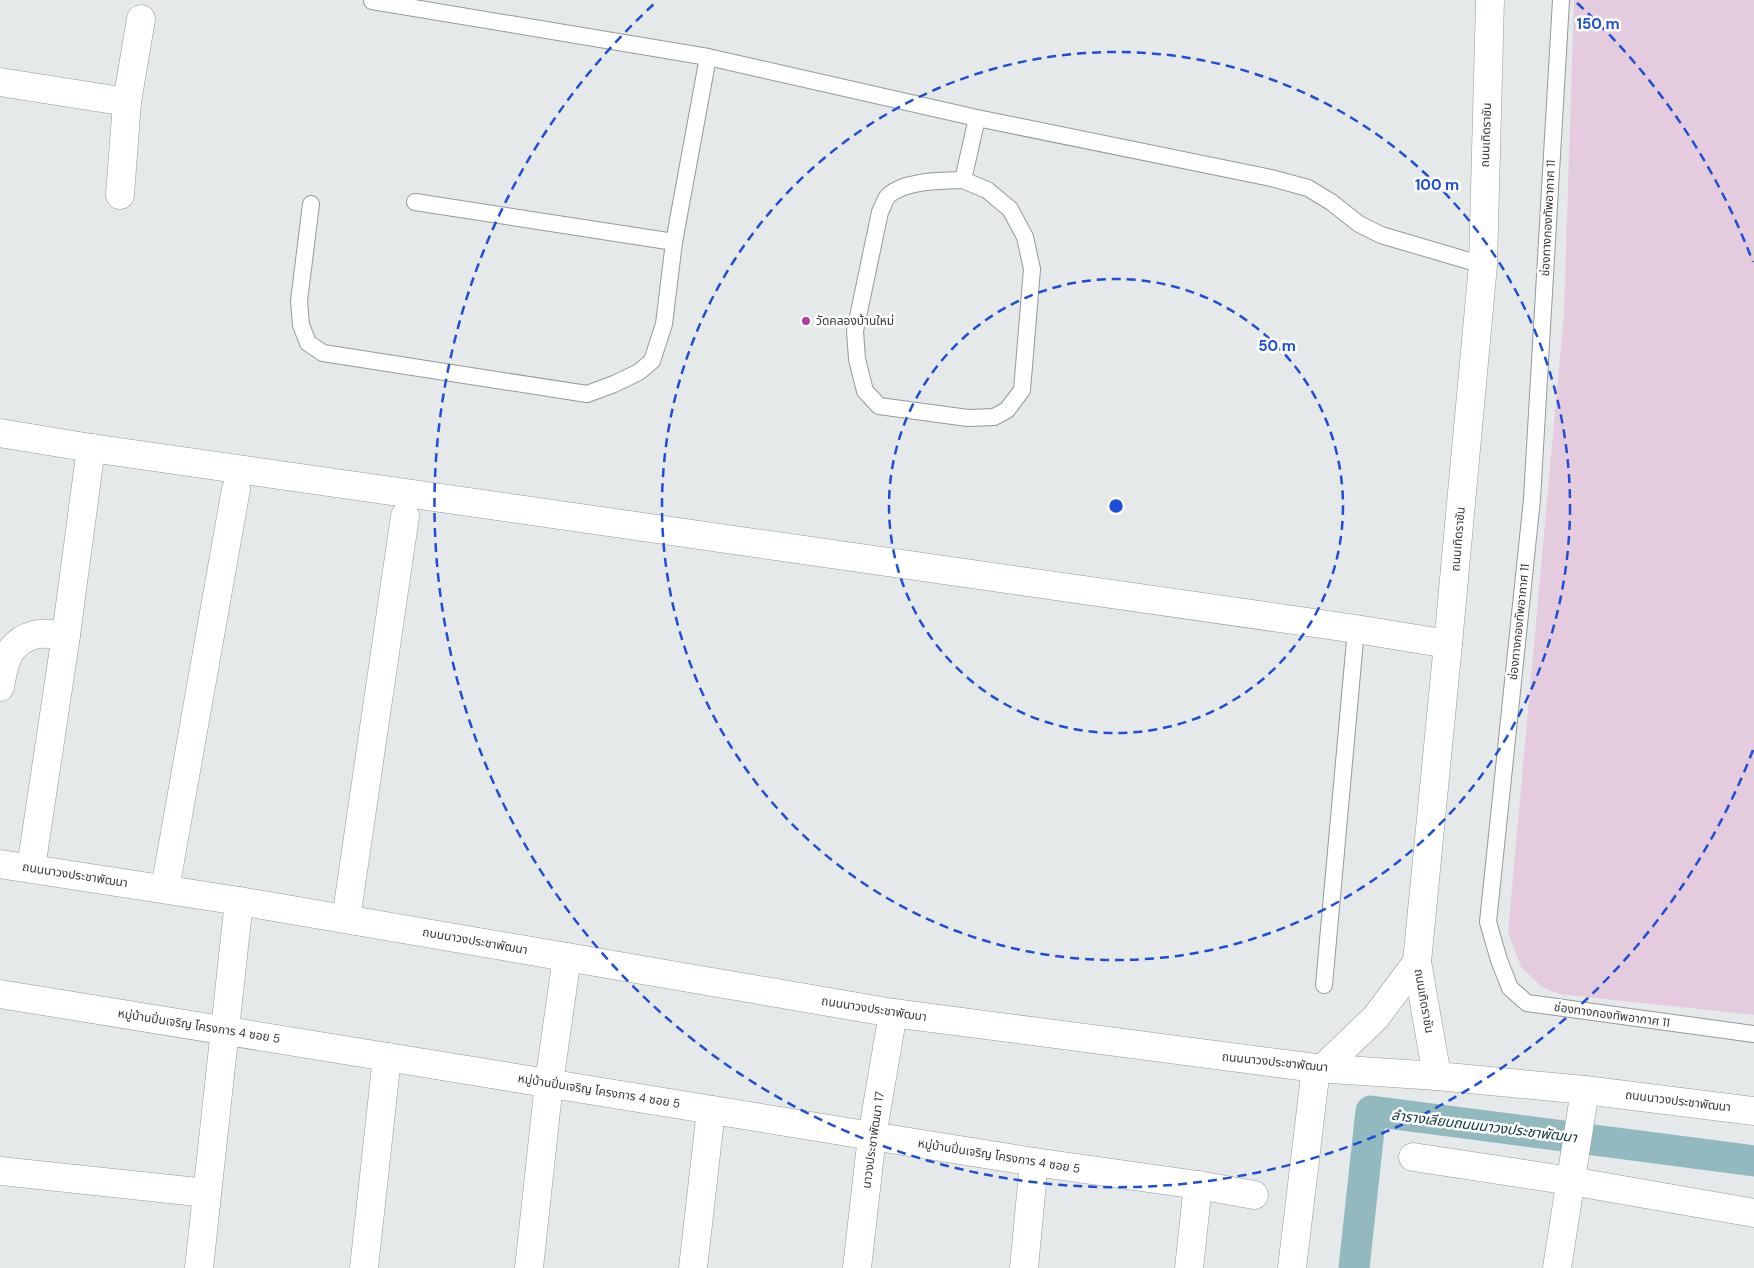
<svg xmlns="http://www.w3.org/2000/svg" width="1754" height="1268" viewBox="0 0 1754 1268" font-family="'DM Sans','Noto Sans Thai',sans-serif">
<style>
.green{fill:#e4ccde}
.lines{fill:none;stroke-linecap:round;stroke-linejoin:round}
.canal{stroke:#92babe;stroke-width:31}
.service-casing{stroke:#959999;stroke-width:18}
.minor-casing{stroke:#959999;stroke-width:29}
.tertiary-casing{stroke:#959999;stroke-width:29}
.service{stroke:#fff;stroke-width:16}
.minor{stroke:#fff;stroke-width:28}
.tertiary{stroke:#fff;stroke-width:28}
.ring{fill:none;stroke:#1d4ed8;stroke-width:2.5;stroke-dasharray:9 6}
.poi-dot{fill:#af3f9b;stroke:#fff;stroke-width:2}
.labels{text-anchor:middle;stroke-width:5;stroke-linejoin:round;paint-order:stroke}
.street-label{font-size:12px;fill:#363838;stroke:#fff}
.poi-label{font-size:12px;fill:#363838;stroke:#fff;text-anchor:start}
.water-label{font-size:14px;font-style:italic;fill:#093235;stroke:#fff}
.centre{fill:#1d4ed8;stroke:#fff;stroke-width:2.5}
.ring-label{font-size:15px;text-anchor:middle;font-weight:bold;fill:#1d4ed8;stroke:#fff;stroke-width:5;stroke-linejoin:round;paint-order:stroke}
</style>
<rect width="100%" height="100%" fill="#e5e9ea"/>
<!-- green -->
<polygon class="green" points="1574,0 1754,0 1754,1015 1559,994 1542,987 1521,967 1508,932 1564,313"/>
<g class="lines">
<!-- canal -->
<polyline class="canal" points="1354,1268 1371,1111 1754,1161"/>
<!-- service casing -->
<g class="service-casing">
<g id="service">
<polyline points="1561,0 1532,499 1488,922 1499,960 1510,988 1527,1003 1754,1034"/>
<polyline points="372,1 708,57 977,118 1271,178 1308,188 1331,202 1359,224 1381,235 1483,265"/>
<path d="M963 180 987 190 1010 209 1025 237 1032 269 1022 390 1007 410 994 417 968 418 879 406 865 391 857 359 855 331 880 212C883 207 885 198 889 195 906 180 942 181 963 180L977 118"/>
<polyline points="415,202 674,242"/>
<polyline points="311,204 299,301 301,325 308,343 323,353 587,394 614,384 639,372 652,361 664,324 674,242 708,57"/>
<polyline points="1324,985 1356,629"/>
</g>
</g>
<!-- minor casing -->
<g class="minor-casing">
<g id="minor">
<polyline points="0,82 127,102"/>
<polyline points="120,195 127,102 141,19"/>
<polyline points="0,433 91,448 1356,629 1448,644"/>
<path d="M0 687C4 663 8 642 34 635 43 632 57 635 66 635"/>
<polyline points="0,864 239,901 893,1013 1316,1068 1437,1076"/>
<polyline points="31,868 66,635 91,448"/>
<polyline points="165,889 236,489"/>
<polyline points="346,919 405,516"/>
<polyline points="0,994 872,1136 1034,1162 1198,1185 1254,1195"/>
<polyline points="1413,1157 1571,1181 1754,1213"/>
<polyline points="0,1171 207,1193"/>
<polyline points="199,1268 239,901"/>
<polyline points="364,1268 387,1057"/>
<polyline points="529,1268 549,1083 567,957"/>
<polyline points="693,1268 711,1110"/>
<polyline points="857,1268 872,1136 893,1013"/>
<polyline points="1024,1268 1034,1162"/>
<polyline points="1189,1268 1198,1185"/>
<polyline points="1292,1268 1316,1068"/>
<polyline points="1557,1268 1585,1090"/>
</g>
</g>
<!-- tertiary casing -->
<g class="tertiary-casing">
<g id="tertiary">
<polyline points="1490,0 1483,265 1448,644 1417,962 1437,1076 1585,1090 1754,1111"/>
<polyline points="1323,1068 1376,1017 1417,962"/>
</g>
</g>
<!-- service -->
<use href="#service" class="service"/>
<!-- minor -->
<use href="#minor" class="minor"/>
<!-- tertiary -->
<use href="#tertiary" class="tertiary"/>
</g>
<!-- distance rings -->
<g class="ring">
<circle cx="1116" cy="506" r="227"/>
<circle cx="1116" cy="506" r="454"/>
<path d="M1753 750A682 682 0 1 1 655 3M1577 3A682 682 0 0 1 1753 262"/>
</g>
<!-- markers -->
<circle class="poi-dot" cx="806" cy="321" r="5"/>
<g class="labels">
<!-- street labels -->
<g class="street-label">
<text transform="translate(1486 135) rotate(-88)" y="4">ถนนเทิดราชัน</text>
<text transform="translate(1548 218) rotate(-87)" y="4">ช่องทางกองทัพอากาศ 11</text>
<text transform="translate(1458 539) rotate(-85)" y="4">ถนนเทิดราชัน</text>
<text transform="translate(1519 622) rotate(-84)" y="4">ช่องทางกองทัพอากาศ 11</text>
<text transform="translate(75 875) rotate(9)" y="4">ถนนนาวงประชาพัฒนา</text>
<text transform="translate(475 941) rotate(10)" y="4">ถนนนาวงประชาพัฒนา</text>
<text transform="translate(1424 1001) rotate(80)" y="4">ถนนเทิดราชัน</text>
<text transform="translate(874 1009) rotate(9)" y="4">ถนนนาวงประชาพัฒนา</text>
<text transform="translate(1612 1015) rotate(8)" y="4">ช่องทางกองทัพอากาศ 11</text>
<text transform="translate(199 1026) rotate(9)" y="4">หมู่บ้านปิ่นเจริญ โครงการ 4 ซอย 5</text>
<text transform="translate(1275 1062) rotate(6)" y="4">ถนนนาวงประชาพัฒนา</text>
<text transform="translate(599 1091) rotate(9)" y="4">หมู่บ้านปิ่นเจริญ โครงการ 4 ซอย 5</text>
<text transform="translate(1678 1101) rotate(7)" y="4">ถนนนาวงประชาพัฒนา</text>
<text transform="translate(873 1140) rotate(-82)" y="4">นาวงประชาพัฒนา 17</text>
<text transform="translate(999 1156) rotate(9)" y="4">หมู่บ้านปิ่นเจริญ โครงการ 4 ซอย 5</text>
</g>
<!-- poi labels -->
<g class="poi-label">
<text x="816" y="325">วัดคลองบ้านใหม่</text>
</g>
<!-- water labels -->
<g class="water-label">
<text transform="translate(1484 1126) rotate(7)" y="5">ลำรางเลียบถนนนาวงประชาพัฒนา</text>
</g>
</g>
<circle cx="1116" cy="506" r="8" class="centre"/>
<g class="ring-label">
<text x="1598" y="29">150 m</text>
<text x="1437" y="190">100 m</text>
<text x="1277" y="351">50 m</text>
</g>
</svg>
